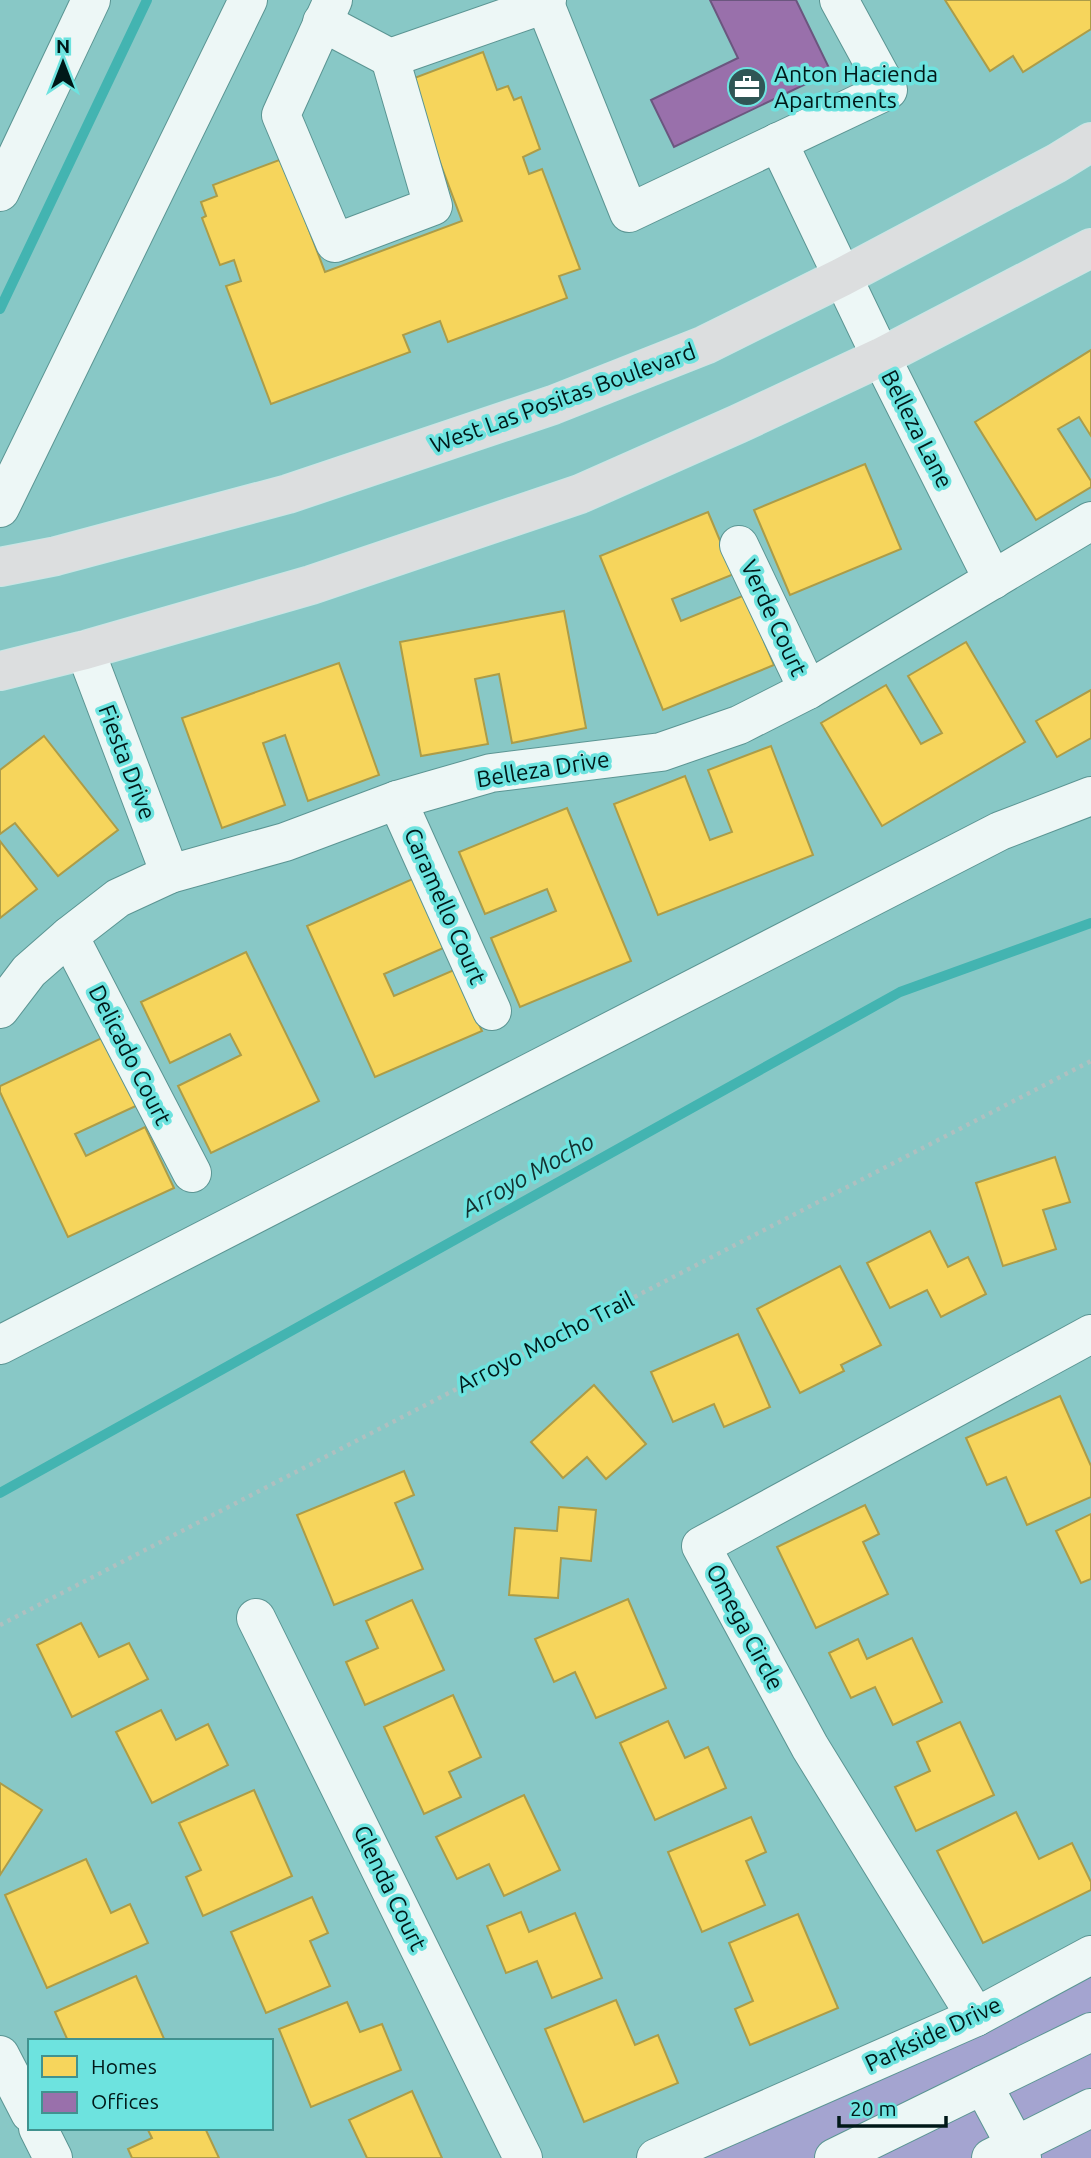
<svg xmlns="http://www.w3.org/2000/svg" width="1091" height="2158" viewBox="0 0 1091 2158" font-family="Ubuntu,sans-serif">
<style>
.green{fill:#a4a4d0}
.homes{fill:#f6d55c;stroke:#ac9c48;stroke-width:2}
.offices{fill:#9970ab;stroke:#6b567f;stroke-width:2}
.lines{fill:none;stroke-linecap:round;stroke-linejoin:round}
.stream{stroke:#43b4b1;stroke-width:10}
.minor-casing{stroke:#5b9593;stroke-width:40}
.major-casing{stroke:#c9e6e5;stroke-width:40}
.path{stroke:#afc0c0;stroke-width:4.5;stroke-dasharray:3.5 5;stroke-linecap:butt}
.minor{stroke:#edf7f6;stroke-width:38}
.major{stroke:#dcdedf;stroke-width:38}
.labels{text-anchor:middle;stroke-width:7;stroke-linejoin:round;paint-order:stroke}
.poi-label{font-size:23px;fill:#001818;stroke:#6de3df;text-anchor:start}
.street-label{font-size:23px;fill:#001818;stroke:#6de3df}
.water-label{font-size:24px;font-style:italic;fill:#142f2e;stroke:#6de3df}
</style>
<rect width="100%" height="100%" fill="#88c8c6"/>
<!-- green -->
<polygon class="green" points="1091,1975 1091,2158 696,2158"/>
<!-- homes -->
<g class="homes">
<polygon points="945,0 1091,0 1091,29 1023,72 1013,56 990,71"/>
<polygon points="483,52 497,90 508,86 514,100 521,97 540,149 523,157 529,174 542,169 580,269 559,276 567,298 448,342 440,321 403,335 410,352 271,404 226,286 241,281 234,260 220,265 202,218 206,216 201,202 217,196 213,185 282,159 325,272 462,221 409,80"/>
<polygon points="1091,350 1091,436 1079,417 1058,429 1091,481 1091,487 1036,520 975,422"/>
<polygon points="865,464 901,549 790,595 754,510"/>
<polygon points="708,512 734,574 672,599 681,621 745,595 774,665 663,710 600,556"/>
<polygon points="564,611 586,728 512,743 499,674 475,679 488,744 421,756 400,642"/>
<polygon points="966,642 1025,742 882,826 821,723 886,685 921,744 942,733 908,676"/>
<polygon points="339,663 379,775 308,801 285,735 263,743 285,805 222,828 182,718"/>
<polygon points="1091,690 1091,738 1057,757 1036,721"/>
<polygon points="44,736 118,830 58,876 15,823 0,834 0,770"/>
<polygon points="771,746 813,855 658,915 614,804 685,776 710,840 732,832 708,770"/>
<polygon points="567,808 631,961 520,1007 491,938 556,911 547,889 485,914 459,852"/>
<polygon points="0,841 37,889 0,918"/>
<polygon points="417,877 448,946 384,974 394,996 454,970 482,1031 375,1077 307,926"/>
<polygon points="246,952 319,1101 211,1153 178,1086 241,1055 230,1034 170,1063 141,1002"/>
<polygon points="106,1036 138,1105 75,1134 86,1156 145,1127 174,1188 68,1237 0,1092 0,1086"/>
<polygon points="1055,1157 1070,1202 1043,1210 1056,1249 1003,1266 976,1183"/>
<polygon points="930,1231 948,1267 968,1257 986,1294 941,1317 927,1290 890,1308 867,1263"/>
<polygon points="840,1266 881,1345 841,1365 844,1371 800,1393 757,1309"/>
<polygon points="738,1334 770,1407 724,1427 714,1404 673,1422 651,1372"/>
<polygon points="594,1385 646,1444 606,1479 587,1457 563,1478 531,1442"/>
<polygon points="1060,1396 1091,1466 1091,1497 1027,1525 1006,1477 987,1485 966,1438"/>
<polygon points="404,1471 414,1495 395,1503 423,1569 334,1605 297,1515"/>
<polygon points="865,1505 879,1534 863,1542 888,1594 816,1628 777,1547"/>
<polygon points="559,1507 596,1510 591,1561 561,1558 558,1598 509,1595 515,1528 557,1531"/>
<polygon points="1091,1514 1091,1579 1081,1583 1056,1531"/>
<polygon points="628,1599 666,1688 596,1718 575,1672 554,1682 535,1639"/>
<polygon points="412,1600 444,1670 365,1705 346,1662 378,1648 366,1621"/>
<polygon points="81,1623 99,1657 129,1643 148,1679 72,1717 37,1645"/>
<polygon points="912,1638 942,1702 893,1725 875,1687 851,1698 829,1653 858,1639 867,1659"/>
<polygon points="453,1695 481,1757 449,1772 461,1797 424,1814 384,1727"/>
<polygon points="161,1710 176,1740 208,1724 228,1765 152,1803 116,1732"/>
<polygon points="668,1721 685,1758 708,1747 726,1788 655,1820 620,1743"/>
<polygon points="960,1722 994,1795 916,1831 895,1787 930,1771 917,1742"/>
<polygon points="0,1783 42,1810 0,1875"/>
<polygon points="254,1790 292,1876 203,1916 186,1877 201,1870 179,1823"/>
<polygon points="524,1795 560,1870 504,1896 489,1864 457,1879 436,1837"/>
<polygon points="1016,1812 1039,1859 1072,1843 1091,1882 1091,1890 983,1943 937,1851"/>
<polygon points="751,1817 766,1852 746,1861 765,1905 702,1932 668,1852"/>
<polygon points="86,1859 111,1913 130,1904 148,1943 47,1988 5,1895"/>
<polygon points="312,1897 328,1933 310,1941 330,1986 266,2013 231,1932"/>
<polygon points="521,1912 529,1932 575,1913 602,1978 552,1998 537,1961 506,1973 487,1926"/>
<polygon points="798,1914 838,2008 750,2045 735,2009 753,2001 729,1943"/>
<polygon points="136,1976 165,2041 111,2041 111,2039 68,2041 55,2012"/>
<polygon points="616,2000 635,2045 658,2035 678,2083 584,2122 545,2029"/>
<polygon points="347,2002 360,2032 382,2024 401,2070 311,2107 279,2029"/>
<polygon points="412,2091 442,2158 367,2158 349,2120"/>
<polygon points="147,2128 205,2128 219,2158 132,2158 128,2149 152,2138"/>
</g>
<!-- offices -->
<polygon class="offices" points="710,0 796,0 831,72 674,147 651,100 738,58"/>
<g class="lines">
<!-- stream -->
<g class="stream">
<polyline points="0,309 147,0"/>
<polyline points="0,1493 900,992 1091,923"/>
</g>
<!-- minor casing -->
<g class="minor-casing">
<g id="minor">
<polyline points="333,0 281,115 335,243 433,206 390,58"/>
<polyline points="545,4 629,213 888,90 839,0"/>
<polyline points="322,22 390,58 545,4 547,0"/>
<polyline points="778,142 881,357 993,580"/>
<polyline points="0,192 91,0"/>
<polyline points="0,508 248,0"/>
<polyline points="739,545 808,690"/>
<polyline points="85,650 170,874"/>
<polyline points="397,800 492,1011"/>
<polyline points="69,936 192,1173"/>
<polyline points="0,1009 29,971 69,936 118,898 170,874 285,842 397,800 491,773 661,752 739,725 808,690 1091,521"/>
<polyline points="0,1345 1000,831 1091,796"/>
<polyline points="256,1618 523,2158"/>
<polyline points="976,2017 810,1747 701,1546 1091,1334"/>
<polyline points="0,2055 30,2113"/>
<polyline points="983,2085 1022,2158"/>
<polyline points="38,2128 53,2158"/>
<polyline points="656,2158 976,2017 1091,1955"/>
<polyline points="834,2158 1091,2032"/>
<polyline points="991,2158 1091,2108"/>
</g>
</g>
<!-- major casing -->
<g class="major-casing">
<g id="major">
<polyline points="0,567 56,556 288,494 553,405 705,345 842,277 1057,163 1091,142"/>
<polyline points="0,671 85,650 311,585 580,494 738,424 881,357 1091,248"/>
</g>
</g>
<!-- path -->
<polyline class="path" points="0,1625 1091,1061"/>
<!-- minor -->
<use href="#minor" class="minor"/>
<!-- major -->
<use href="#major" class="major"/>
</g>
<!-- icons -->
<defs>
<g id="office-disc" transform="scale(2.0125)"><circle r="9.5" fill="#305655" stroke="#6de3df"/><path d="M-6-3h4V-5.5h4V-3h4V5H-6ZM-1-4.5V-3h2v-1.5ZM-6 0V1H6V0Z" fill="#fff"/></g>
</defs>
<g fill-rule="evenodd">
<use href="#office-disc" x="747" y="87"/>
</g>
<g class="labels">
<!-- poi labels -->
<g class="poi-label">
<text x="774" y="82">Anton Hacienda<tspan x="774" dy="26">Apartments</tspan></text>
</g>
<!-- street labels -->
<g class="street-label">
<text transform="translate(563 398) rotate(-20)" y="8">West Las Positas Boulevard</text>
<text transform="translate(917 429) rotate(63)" y="8">Belleza Lane</text>
<text transform="translate(774 618) rotate(65)" y="8">Verde Court</text>
<text transform="translate(127 762) rotate(69)" y="8">Fiesta Drive</text>
<text transform="translate(543 769) rotate(-9)" y="8">Belleza Drive</text>
<text transform="translate(445 906) rotate(66)" y="8">Caramello Court</text>
<text transform="translate(130 1055) rotate(63)" y="8">Delicado Court</text>
<text transform="translate(545 1342) rotate(-27)" y="8">Arroyo Mocho Trail</text>
<text transform="translate(745 1627) rotate(62)" y="8">Omega Circle</text>
<text transform="translate(390 1888) rotate(64)" y="8">Glenda Court</text>
<text transform="translate(933 2034) rotate(-25)" y="8">Parkside Drive</text>
</g>
<!-- water labels -->
<g class="water-label">
<text transform="translate(528 1175) rotate(-29)" y="8">Arroyo Mocho</text>
</g>
</g>
<!-- legend -->
<rect x="28" y="2039" width="245" height="91" fill="#6de3df" stroke="#41928f" stroke-width="2"/>
<rect x="42" y="2056" width="35" height="21" fill="#f6d55c" stroke="#41928f" stroke-width="2"/>
<text x="91" y="2074" font-size="21" fill="#001818">Homes</text>
<rect x="42" y="2092" width="35" height="21" fill="#9970ab" stroke="#41928f" stroke-width="2"/>
<text x="91" y="2109" font-size="21" fill="#001818">Offices</text>
<!-- north arrow -->
<g transform="translate(63 63)" stroke="#6de3df" stroke-width="5" paint-order="stroke">
<path d="M0-5L12 26L0 18L-12 26Z" fill="#001818"/>
<text y="-10" font-size="19" font-weight="bold" text-anchor="middle" fill="#001818">N</text>
</g>
<!-- scale -->
<path d="M839 2116v10h107v-10" fill="none" stroke="#001818" stroke-width="3.5"/>
<text x="850" y="2116" font-size="21" fill="#001818" stroke="#6de3df" stroke-width="5" paint-order="stroke">20 m</text>
</svg>
